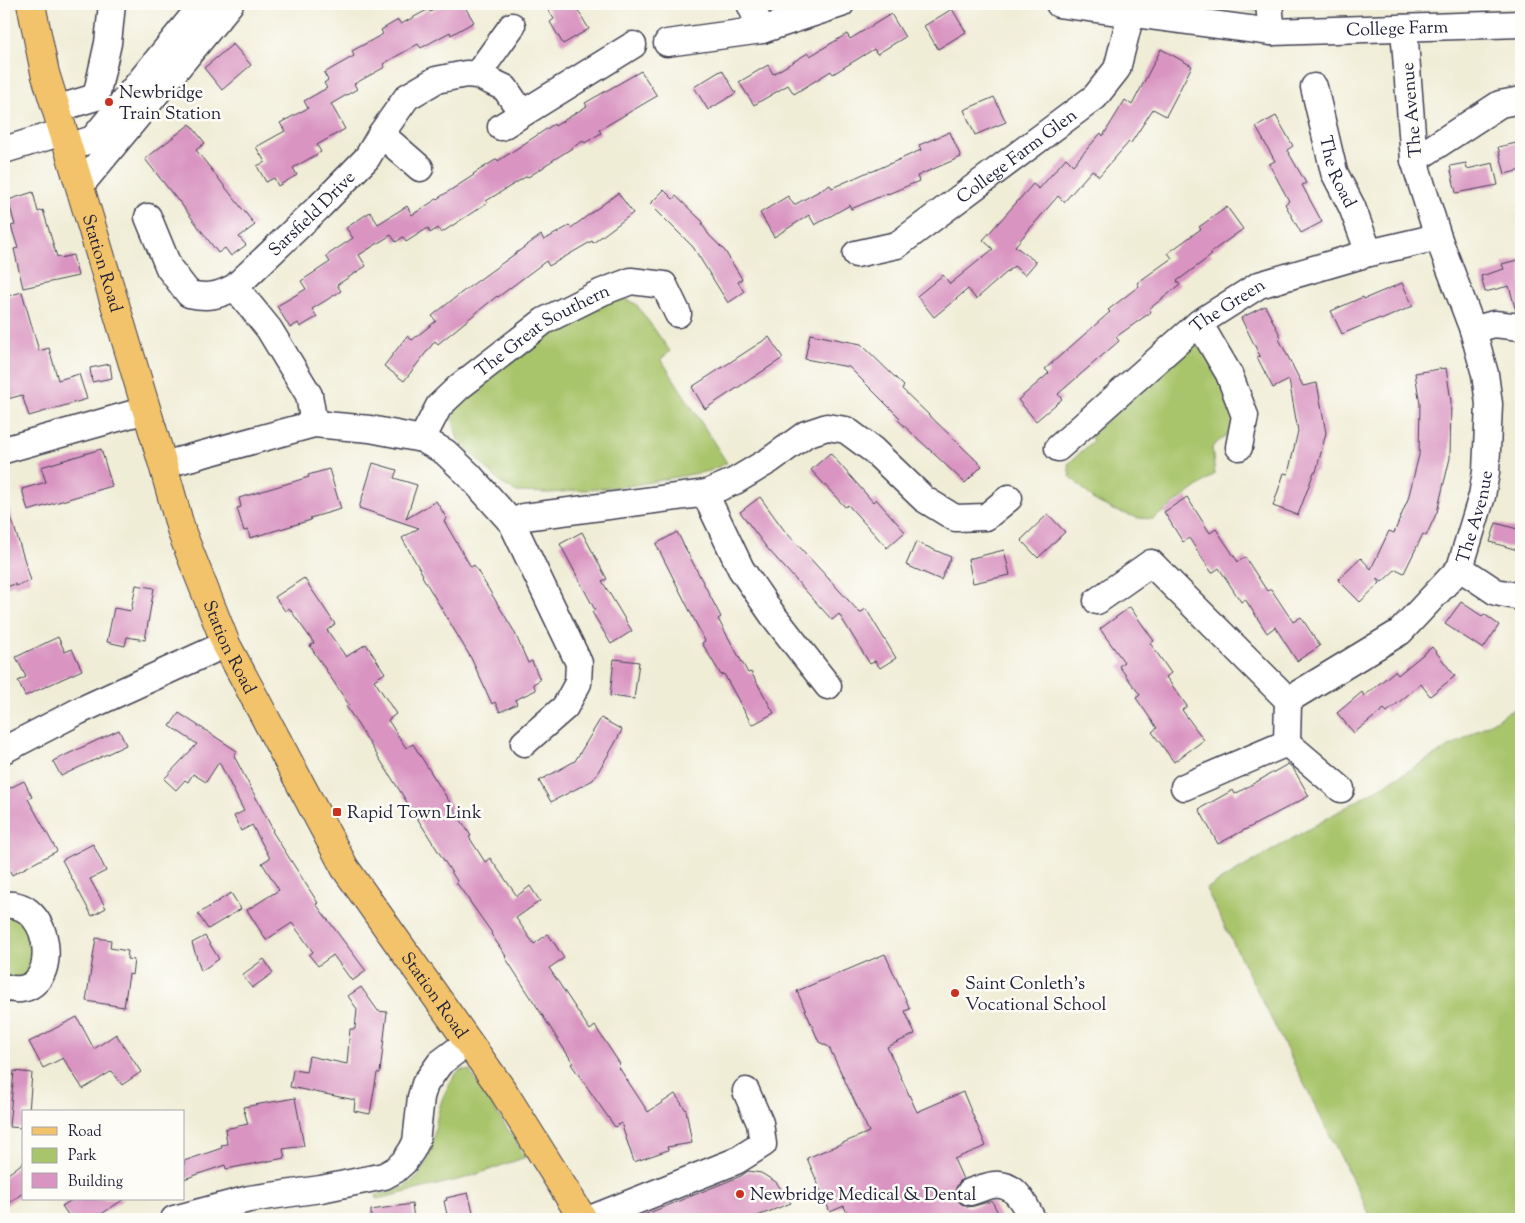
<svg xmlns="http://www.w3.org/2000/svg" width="1525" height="1223" viewBox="0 0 1525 1223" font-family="'Sorts Mill Goudy',serif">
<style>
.green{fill:#a9c56c;stroke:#667454}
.building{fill:#d994c1}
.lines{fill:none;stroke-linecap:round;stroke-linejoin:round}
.minor-casing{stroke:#414052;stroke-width:29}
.major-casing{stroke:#414052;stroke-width:30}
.minor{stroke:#fff;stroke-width:26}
.major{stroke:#f2c36a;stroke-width:28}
.poi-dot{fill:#c8321e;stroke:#fdfcf7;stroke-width:2}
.labels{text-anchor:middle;stroke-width:5;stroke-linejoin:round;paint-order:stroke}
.street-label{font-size:18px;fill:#22223b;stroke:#fdfcf7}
.poi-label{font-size:18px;fill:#22223b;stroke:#fdfcf7;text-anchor:start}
</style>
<rect width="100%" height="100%" fill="#fdfcf7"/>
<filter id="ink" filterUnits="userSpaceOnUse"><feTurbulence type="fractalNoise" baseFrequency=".02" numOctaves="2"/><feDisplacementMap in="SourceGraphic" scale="10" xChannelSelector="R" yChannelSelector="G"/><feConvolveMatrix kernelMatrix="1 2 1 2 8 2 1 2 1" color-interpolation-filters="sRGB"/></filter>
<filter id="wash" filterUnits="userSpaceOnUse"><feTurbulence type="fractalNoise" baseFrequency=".0096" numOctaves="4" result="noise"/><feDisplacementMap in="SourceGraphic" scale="20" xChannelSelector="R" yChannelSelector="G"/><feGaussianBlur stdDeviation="1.12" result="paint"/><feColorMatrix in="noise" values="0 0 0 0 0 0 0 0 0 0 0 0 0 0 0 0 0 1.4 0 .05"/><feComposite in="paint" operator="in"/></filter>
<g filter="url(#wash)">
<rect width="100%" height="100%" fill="#f0edd7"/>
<!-- green -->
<g class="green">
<polygon points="1196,4 1261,4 1260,12"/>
<polygon points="618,296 636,304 670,351 661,359 727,463 709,471 629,486 549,493 517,492 501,483 458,440 453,421 460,397 581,310"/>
<polygon points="1198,341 1237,412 1236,427 1212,447 1215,474 1153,519 1139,518 1113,510 1094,500 1070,476 1068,464 1093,441 1090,435"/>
<polygon points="1521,705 1521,1216 1514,1219 1372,1219 1206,889"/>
<polygon points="4,911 34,927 32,978 4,981"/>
<path d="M460 1070H469L526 1157 466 1178 377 1199 376 1195C384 1193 392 1192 399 1189 440 1174 429 1125 445 1093 449 1085 453 1076 460 1070Z"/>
</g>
<g id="blocks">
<!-- building -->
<g class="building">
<polygon points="445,4 463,4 474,22 451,35 450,32 421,48 418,44 383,64 385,67 354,84 357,89 331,104 345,129 317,145 321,152 293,168 297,175 278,186 274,178 266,182 257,166 265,162 256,147 285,131 280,123 308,108 304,101 327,88 324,83 328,80 324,73 354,56 352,51 383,34 381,30 398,20 401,24 429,9 430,12"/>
<polygon points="545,4 574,4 589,29 563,44 550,22 554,19"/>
<polygon points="952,9 966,32 938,49 924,26"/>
<polygon points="891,14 905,37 877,54 874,49 833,74 831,71 794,94 788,85 754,105 739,82 768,65 773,74 808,53 810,56 847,34 850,39"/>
<polygon points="233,44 251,65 222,90 204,68"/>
<polygon points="1161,49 1192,66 1166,116 1153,109 1131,143 1129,142 1099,176 1092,170 1064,202 1058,196 1015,246 1036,262 1025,275 1014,266 976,299 968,289 934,317 917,296 943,275 950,284 993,249 983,240 1033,184 1039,189 1066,158 1073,165 1101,133 1103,136 1125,100 1132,105"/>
<polygon points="722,70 736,93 708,110 694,87"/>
<polygon points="641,71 657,96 599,130 601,133 585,143 583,141 544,166 544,167 528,177 527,176 486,201 487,203 441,233 438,228 430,233 428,228 406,242 403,237 396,242 391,235 359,255 366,266 337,285 341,291 312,309 317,317 300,327 298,323 290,328 277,306 306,289 301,281 330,262 326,256 353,238 346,228 370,212 378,224 407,206 412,215 474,175 473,174 497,159 498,161 554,124 555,126 587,106 585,103"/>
<polygon points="994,97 1006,122 975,135 964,110"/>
<polygon points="1276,116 1293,146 1287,150 1306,183 1302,185 1322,222 1301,233 1285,204 1289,201 1269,164 1275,161 1256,127"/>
<polygon points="190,124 205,143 196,150 255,225 239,237 246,245 231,256 225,248 218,253 179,201 178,201 145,159"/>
<polygon points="950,132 961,157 917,176 919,181 888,194 888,193 851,209 850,205 815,225 809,215 774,237 760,213 788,196 794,205 830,185 832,188 870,171 871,172 921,150 919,145"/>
<polygon points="1521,142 1521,170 1505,174 1498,147"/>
<polygon points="1466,163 1467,169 1493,163 1498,185 1456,193 1450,166"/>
<polygon points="664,190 673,199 676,196 703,222 702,224 709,235 725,251 742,279 738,282 744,292 728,303 693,247 650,204"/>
<polygon points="33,192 38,212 43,210 57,257 59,256 60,258 73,255 78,276 23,288 14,249 18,248 11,226 15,225 8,200"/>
<polygon points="618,193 633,213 593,243 592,241 549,266 546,261 498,297 497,296 438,344 435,341 404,381 384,366 407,336 412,340 436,321 432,316 461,293 541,235 544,240 569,226 571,228"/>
<polygon points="1227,207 1243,229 1210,253 1212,255 1177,281 1180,285 1149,309 1151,312 1116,337 1119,341 1058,394 1062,399 1036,421 1018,400 1049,373 1045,369 1110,312 1108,310 1139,286 1137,283 1172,258 1168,253 1201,229 1199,227"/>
<polygon points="1521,259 1521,312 1516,311 1509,286 1485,292 1481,276 1504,269 1502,264"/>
<polygon points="1402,283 1413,306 1381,320 1380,318 1342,334 1331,311 1363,297 1364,299"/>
<polygon points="22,292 39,351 49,348 58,380 79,374 87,399 29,416 22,395 4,400 4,297"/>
<polygon points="1265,306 1281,337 1279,339 1303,386 1317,383 1326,433 1316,472 1314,472 1298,515 1273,506 1284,473 1288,474 1298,431 1289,380 1273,388 1257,357 1260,356 1241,318"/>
<polygon points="810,334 861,344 904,386 902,389 982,466 965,483 898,420 900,418 849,367 805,359"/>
<polygon points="769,337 783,358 705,409 692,387"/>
<polygon points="110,364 112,378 92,382 90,368"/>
<polygon points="1446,368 1451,401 1450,458 1437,512 1426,536 1423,534 1404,573 1396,569 1382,582 1376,578 1380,583 1360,602 1338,580 1361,558 1371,569 1389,531 1394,533 1408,499 1419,455 1420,404 1415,373"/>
<polygon points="101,449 112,486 28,511 22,489 46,482 41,467"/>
<polygon points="830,453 873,502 876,499 905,532 887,548 848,505 845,507 811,470"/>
<polygon points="373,463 397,470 394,478 417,485 406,519 436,501 447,519 444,521 471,567 474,565 514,631 528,663 532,661 540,680 533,684 536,690 515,700 517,704 500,712 495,702 492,704 471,658 422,576 423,575 402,538 419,528 359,508"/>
<polygon points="329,469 341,509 310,518 311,520 250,538 248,530 244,531 237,508 241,507 239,498 309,477 308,475"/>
<polygon points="760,497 784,530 860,613 866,609 896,658 880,668 875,661 870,664 839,614 832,620 767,548 740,512"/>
<polygon points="1187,497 1210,533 1216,529 1238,562 1245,557 1267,591 1271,589 1293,622 1301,617 1320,646 1297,661 1275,627 1267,633 1245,599 1241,602 1219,568 1212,573 1189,538 1183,542 1164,512"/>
<polygon points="7,504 31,581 15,586 15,584 4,588 4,505"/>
<polygon points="1048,514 1065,532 1038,558 1021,540"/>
<polygon points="1496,523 1521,530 1521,551 1490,542"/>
<polygon points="582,532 607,579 602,581 632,631 611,644 592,612 595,610 560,544"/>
<polygon points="677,532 721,617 718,619 748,673 751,672 774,713 752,725 724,674 721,675 702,643 705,641 656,544"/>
<polygon points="916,542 951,557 941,580 906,565"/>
<polygon points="1004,550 1010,575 973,583 968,559"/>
<polygon points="304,578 335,624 327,630 346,657 366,644 385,673 374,680 396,714 388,720 406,748 413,744 471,836 469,837 485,862 490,858 517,896 530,886 540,901 516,918 534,944 548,934 564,958 549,968 590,1030 595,1026 620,1064 618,1066 648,1112 675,1094 686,1110 692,1143 667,1147 668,1150 634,1162 621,1123 615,1127 571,1064 573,1063 505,957 506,956 491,934 492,933 456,882 457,881 346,706 349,705 310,646 314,643 289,608 285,611 275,597"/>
<polygon points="136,585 154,588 145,640 127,637 125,646 107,642 114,608 131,611"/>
<polygon points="1461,602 1482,616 1484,614 1499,625 1483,649 1445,624"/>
<polygon points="1130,607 1154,641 1150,643 1171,673 1166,677 1187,706 1182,710 1204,740 1174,762 1152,732 1157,728 1136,698 1140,695 1119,666 1124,662 1100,629"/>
<polygon points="58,637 65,652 72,649 82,670 25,696 18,681 26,677 16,657"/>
<polygon points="1432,647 1455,676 1430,696 1421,684 1387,712 1384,709 1354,733 1337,713 1362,692 1364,696 1395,671 1398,675"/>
<polygon points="614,659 639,662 634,699 610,696"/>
<polygon points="179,713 237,751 234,756 273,830 272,831 318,903 316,904 366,971 352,981 333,955 318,966 309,955 313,952 292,923 266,940 247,910 279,890 262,863 270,858 252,825 241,831 234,816 244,811 219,762 206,782 193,774 188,782 185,780 176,790 164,779 197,744 170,726"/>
<polygon points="601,718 622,730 613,747 593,780 551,802 539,781 575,761"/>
<polygon points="119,730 126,745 61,776 53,761"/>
<polygon points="1288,764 1293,768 1309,796 1218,844 1199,809 1233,790 1235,794"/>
<polygon points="24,781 32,797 28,799 57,851 12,875 4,860 4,791"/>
<polygon points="93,844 106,871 90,879 106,908 92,916 62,860"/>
<polygon points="231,893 241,909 208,929 198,914"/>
<polygon points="205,936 219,959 201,971 192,943"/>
<polygon points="96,938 111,940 110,948 128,951 127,959 134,960 132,975 129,974 124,1007 86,1001"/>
<polygon points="885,954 910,1009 905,1011 915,1034 887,1047 917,1112 963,1092 986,1146 954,1159 963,1179 959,1182 956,1188 956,1197 960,1203 967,1207 974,1206 992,1201 1001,1219 849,1219 844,1206 830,1212 807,1158 869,1132 829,1047 819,1042 797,991"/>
<polygon points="264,959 273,973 252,988 242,975"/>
<polygon points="361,987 378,1011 387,1012 380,1073 377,1073 370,1114 354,1111 355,1100 290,1087 293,1070 306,1072 309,1056 347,1064 350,1029 355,1029 357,1009 348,996"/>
<polygon points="77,1017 94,1049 116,1034 141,1072 122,1085 112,1071 83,1089 63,1058 43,1068 29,1042"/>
<polygon points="14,1071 32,1073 29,1112 24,1112 24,1128 9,1127"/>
<polygon points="295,1098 304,1146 283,1149 285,1158 226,1169 225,1165 184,1179 184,1161 222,1148 221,1145 227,1144 225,1129 248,1124 243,1107"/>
<polygon points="24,1162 24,1192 4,1207 4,1177"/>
<polygon points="748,1171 761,1173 776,1182 791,1203 750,1219 634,1219 741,1176"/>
<polygon points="468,1193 475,1219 448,1219 444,1201 447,1200 446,1198"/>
<polygon points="73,1199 124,1199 94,1219 71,1219 62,1206"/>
<polygon points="412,1204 414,1219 371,1219 371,1210"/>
</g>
</g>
</g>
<g filter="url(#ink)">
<use href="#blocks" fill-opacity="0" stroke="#414052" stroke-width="1"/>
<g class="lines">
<!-- minor casing -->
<g class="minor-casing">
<g id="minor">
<polyline points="750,4 762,30"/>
<path id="s1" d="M1059 4 1272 32 1521 24"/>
<polyline points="1269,4 1272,32"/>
<polyline points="667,43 762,30 841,4"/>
<polyline points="477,75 512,26"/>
<path id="s2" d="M1314 87 1334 172 1352 207 1369 253"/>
<polyline points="56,109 96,97 108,43 112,4"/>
<polyline points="501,127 633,45"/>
<polyline points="381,134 420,168"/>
<polyline points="68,147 93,139 203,4"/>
<polyline points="4,150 63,132"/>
<polyline points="1414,160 1500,104 1521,100"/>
<polyline points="80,186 230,4"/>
<path id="s3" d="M148 217 169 268 189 294C208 298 218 296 235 287L320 206 367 158 381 134 407 97 436 80 466 74 477 75 505 88 522 113"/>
<path id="s4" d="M856 254 897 245 1095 97 1117 69 1131 14"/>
<polyline points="235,287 269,329 309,395 314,424"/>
<polyline points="1199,323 1229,374 1245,416 1239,447"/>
<polyline points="1473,330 1494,324 1521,327"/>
<path id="s5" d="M422 439 439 406 459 387 544 321 602 292 631 281 664 285 678 314"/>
<path id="s6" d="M1058 448 1199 323 1259 285 1369 253 1438 237"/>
<polyline points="4,450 146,410"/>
<polyline points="163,465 314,424 370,429 422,439 445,452 469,475 512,523 579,663 578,683 565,707 524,743"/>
<polyline points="707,493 709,502 741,569 772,614 828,686"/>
<polyline points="512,523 524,517 707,493 735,481 770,460 806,434 827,427 846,430 873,450 924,499 955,518 986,517 1009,498"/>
<polyline points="1460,568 1496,592 1521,597"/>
<path id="s7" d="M1097 601 1151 563 1288 700 1400 632 1460 568 1482 496 1486 472 1489 404 1485 374 1473 330 1438 237 1414 160 1404 28"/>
<polyline points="1287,743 1341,789"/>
<polyline points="4,750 79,711 226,644"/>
<polyline points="1184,787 1287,743 1288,700"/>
<path d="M4 905C56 898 63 1006 4 987"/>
<path d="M970 1192C977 1190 986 1186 993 1185 1015 1182 1024 1203 1032 1219"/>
<polyline points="174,1219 249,1199 321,1189 384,1176 395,1170 404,1162 412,1150 416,1142 421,1097 425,1084 440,1063 468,1042"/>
<polyline points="590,1219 736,1161 763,1144 760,1123 746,1091"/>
</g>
</g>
<!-- major casing -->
<g class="major-casing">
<g id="major">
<path id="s8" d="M31 4 45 73 68 147 163 465 182 533 226 644 345 868 503 1091 583 1219"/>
</g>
</g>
<!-- minor -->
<use href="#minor" class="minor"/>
<!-- major -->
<use href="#major" class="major"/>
</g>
</g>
<!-- markers -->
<g class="poi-dot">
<circle cx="109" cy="102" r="5"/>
<rect x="332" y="807" width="10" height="10" rx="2.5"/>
<circle cx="955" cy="993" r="5"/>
<circle cx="740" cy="1194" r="5"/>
</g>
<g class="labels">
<!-- street labels -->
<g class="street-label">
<text dy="6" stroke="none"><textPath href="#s1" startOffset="340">College Farm</textPath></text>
<text transform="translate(1411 110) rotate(-95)" y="6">The Avenue</text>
<text dy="6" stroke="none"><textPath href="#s4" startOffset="191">College Farm Glen</textPath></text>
<text dy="6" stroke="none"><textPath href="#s2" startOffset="88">The Road</textPath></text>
<text dy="6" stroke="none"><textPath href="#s3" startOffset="242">Sarsfield Drive</textPath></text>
<text dy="6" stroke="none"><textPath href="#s8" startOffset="269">Station Road</textPath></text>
<text dy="6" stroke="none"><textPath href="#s6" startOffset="222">The Green</textPath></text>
<text dy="6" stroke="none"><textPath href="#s5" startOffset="166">The Great Southern</textPath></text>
<text dy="6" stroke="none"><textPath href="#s7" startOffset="532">The Avenue</textPath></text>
<text dy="6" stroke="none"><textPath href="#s8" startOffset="674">Station Road</textPath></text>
<text dy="6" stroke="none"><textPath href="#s8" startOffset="1079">Station Road</textPath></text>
</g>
<!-- poi labels -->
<g class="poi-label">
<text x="119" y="98">Newbridge<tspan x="119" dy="21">Train Station</tspan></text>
<text x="347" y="818">Rapid Town Link</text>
<text x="965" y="989">Saint Conleth's<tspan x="965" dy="21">Vocational School</tspan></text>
<text x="750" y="1200">Newbridge Medical &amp; Dental</text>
</g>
</g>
<!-- margin -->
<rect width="1525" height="1223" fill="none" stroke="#fdfcf7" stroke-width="20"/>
<!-- legend -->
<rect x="22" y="1110" width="162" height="90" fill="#fdfcf7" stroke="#a5a5ac"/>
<rect x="32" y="1127" width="25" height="8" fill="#f2c36a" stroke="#a5a5ac"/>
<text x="68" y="1136" font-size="15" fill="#22223b">Road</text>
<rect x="32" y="1148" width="25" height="15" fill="#a9c56c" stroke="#a5a5ac"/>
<text x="68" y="1160" font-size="15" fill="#22223b">Park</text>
<rect x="32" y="1173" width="25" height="15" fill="#d994c1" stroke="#a5a5ac"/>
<text x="68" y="1186" font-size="15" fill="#22223b">Building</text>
</svg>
